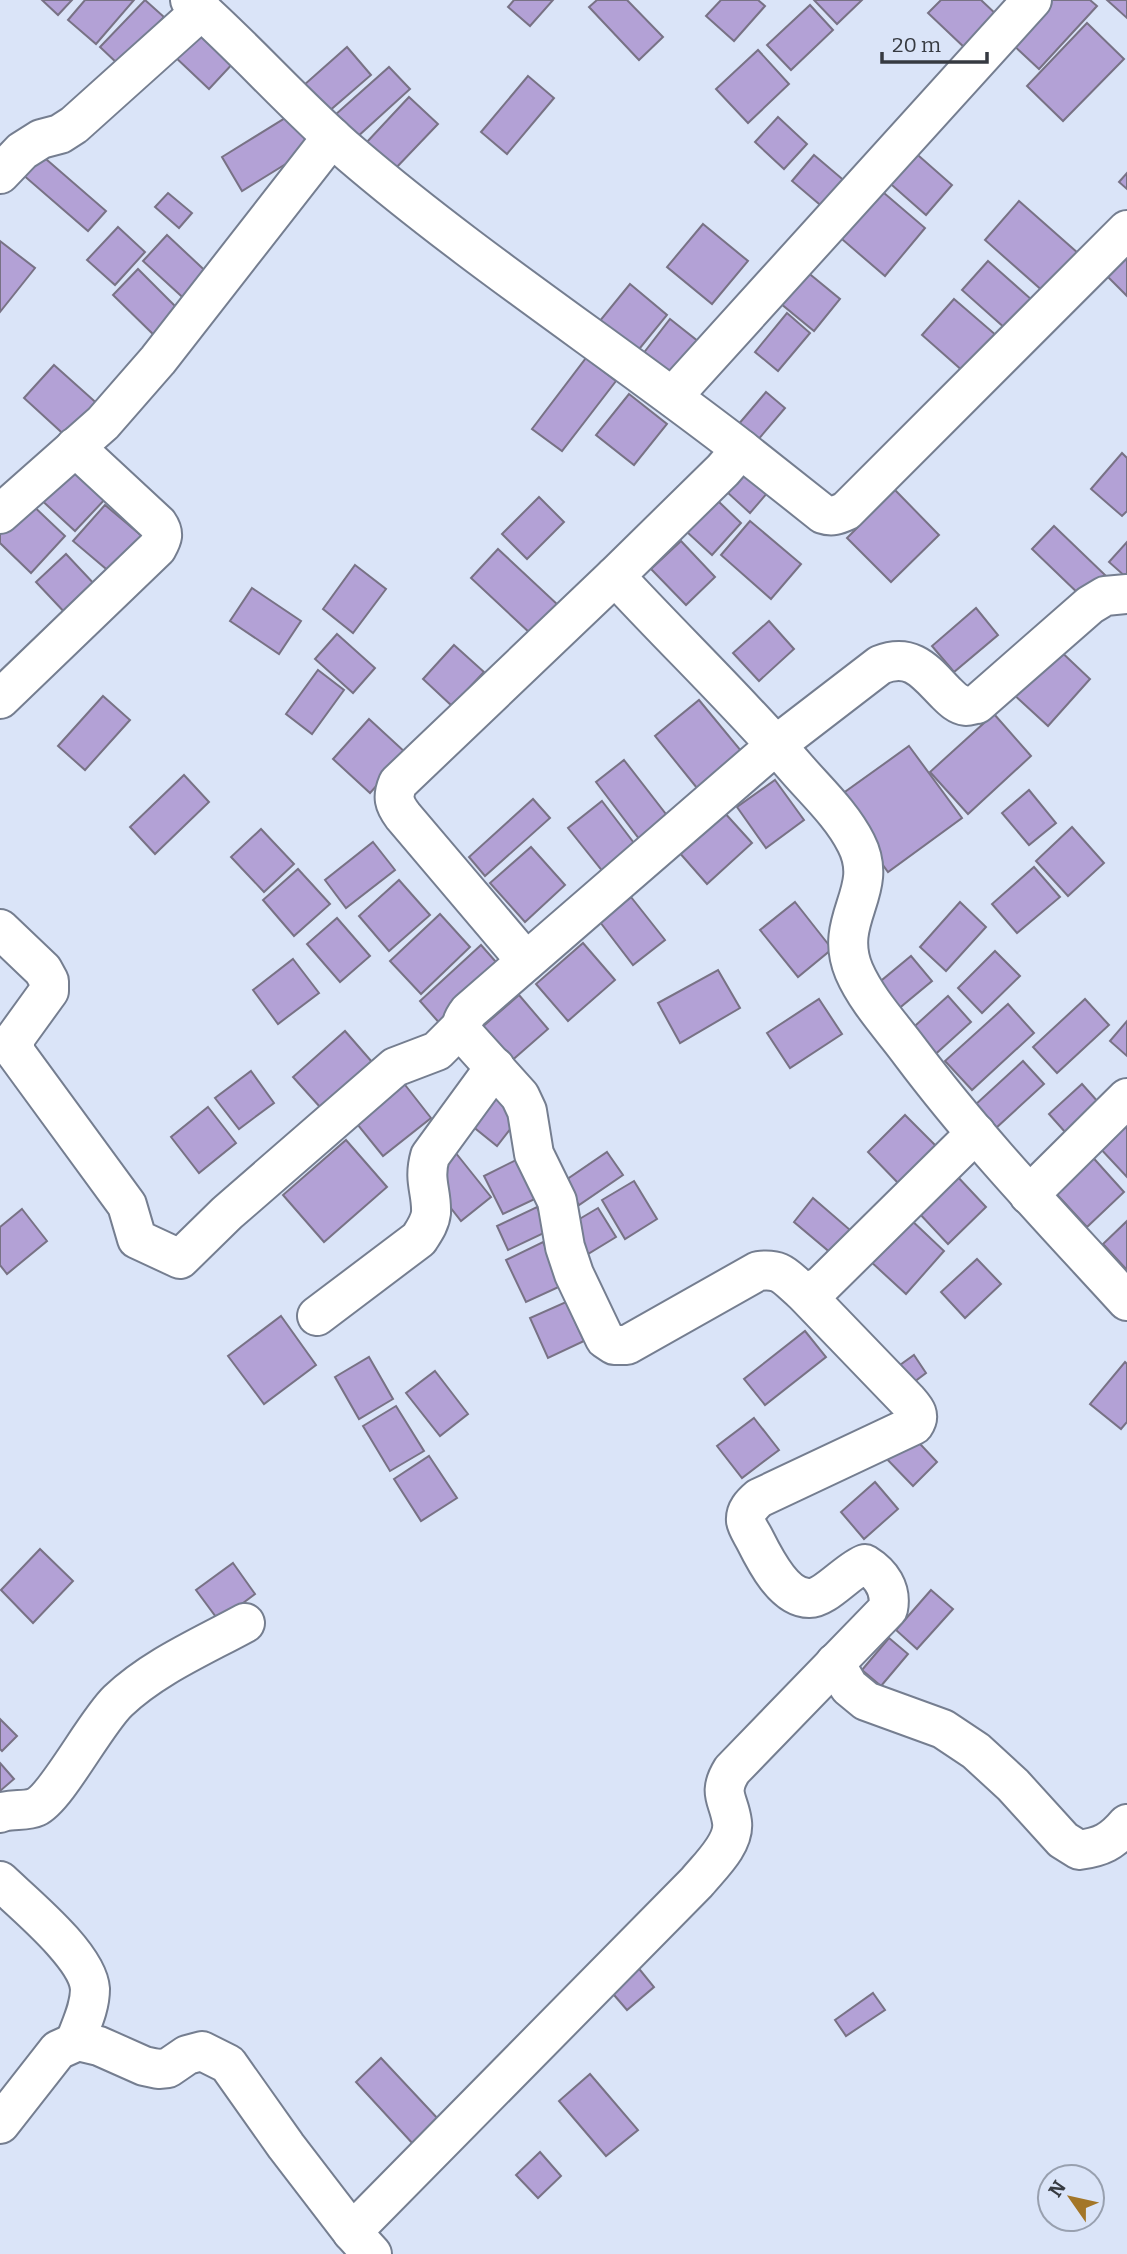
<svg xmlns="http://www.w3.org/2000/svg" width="1127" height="2254" viewBox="0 0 1127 2254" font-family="Bitter,serif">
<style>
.building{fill:#b3a1d6;stroke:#787285;stroke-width:2}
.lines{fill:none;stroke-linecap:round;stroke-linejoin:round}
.minor-casing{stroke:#757e90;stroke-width:42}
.minor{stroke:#fff;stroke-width:38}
</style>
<rect width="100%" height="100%" fill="#dae4f8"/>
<!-- building -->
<g class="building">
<polygon points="42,0 72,0 58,15"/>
<polygon points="85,0 134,0 96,44 68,20"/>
<polygon points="145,0 164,17 119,65 100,47"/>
<polygon points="514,0 553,0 530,26 508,7"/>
<polygon points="597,0 627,0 663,37 639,60 589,7"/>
<polygon points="721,0 758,0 765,6 734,41 706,16"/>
<polygon points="814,0 862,0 837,24"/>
<polygon points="941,0 981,0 998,16 966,49 928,13"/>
<polygon points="1047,0 1090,0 1097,6 1039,69 1009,41"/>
<polygon points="1107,0 1127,0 1127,18"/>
<polygon points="810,5 833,30 791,70 767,45"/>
<polygon points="1087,23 1124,59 1063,121 1027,86"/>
<polygon points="200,26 236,60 209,89 173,55"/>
<polygon points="347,47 371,75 328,112 304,85"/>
<polygon points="758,50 789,84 748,123 716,89"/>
<polygon points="389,67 410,89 356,138 335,115"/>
<polygon points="528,76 554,98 507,154 481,132"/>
<polygon points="409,97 438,124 394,170 366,143"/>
<polygon points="295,112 315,146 242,191 222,157"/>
<polygon points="778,117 807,144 784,169 755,142"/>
<polygon points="911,149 952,185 926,215 885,179"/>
<polygon points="39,153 106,211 88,231 22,174"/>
<polygon points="814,155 847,183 825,209 792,181"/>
<polygon points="1127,173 1127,189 1119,182"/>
<polygon points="877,187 925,228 885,276 836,234"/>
<polygon points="168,193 192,213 179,228 155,207"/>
<polygon points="1019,201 1087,261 1053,300 985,240"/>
<polygon points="703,224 748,261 712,304 667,267"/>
<polygon points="118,227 145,252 115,285 87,260"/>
<polygon points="167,235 214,279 190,304 143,261"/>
<polygon points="0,241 35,268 0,312"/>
<polygon points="1127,244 1127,296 1101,270"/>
<polygon points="988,261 1032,300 1006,329 962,290"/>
<polygon points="138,269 182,313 157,338 113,295"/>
<polygon points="806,271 840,299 814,331 780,303"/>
<polygon points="630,284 667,315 631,359 594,328"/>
<polygon points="954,299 997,336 964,372 922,335"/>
<polygon points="787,313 810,333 778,371 755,352"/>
<polygon points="670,319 699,342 667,382 639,359"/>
<polygon points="586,358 616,381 562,451 532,429"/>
<polygon points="54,365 101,407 70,440 24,398"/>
<polygon points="766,392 785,408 751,448 732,432"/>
<polygon points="629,394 667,424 634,465 596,435"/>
<polygon points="1122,453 1127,458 1127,511 1122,516 1091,489"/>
<polygon points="69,460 108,496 75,531 37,496"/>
<polygon points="752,464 775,484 750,513 727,492"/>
<polygon points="895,490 939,535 891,582 847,538"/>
<polygon points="539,497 564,522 527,559 502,534"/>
<polygon points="27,500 65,536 31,573 0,543 0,528"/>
<polygon points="717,500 741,523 712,555 687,532"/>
<polygon points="105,505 149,542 118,579 73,541"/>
<polygon points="750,521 801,564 771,599 721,555"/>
<polygon points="1054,526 1105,575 1083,598 1032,549"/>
<polygon points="681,541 715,577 686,605 651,569"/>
<polygon points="1127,542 1127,578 1109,562"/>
<polygon points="498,549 558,605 531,634 471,578"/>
<polygon points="66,554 97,587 68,616 36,582"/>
<polygon points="355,565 386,589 353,633 323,609"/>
<polygon points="252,588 301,621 279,654 230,621"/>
<polygon points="976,608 998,635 954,672 932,646"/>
<polygon points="769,621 794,649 759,681 733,653"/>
<polygon points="337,634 375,668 353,693 315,659"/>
<polygon points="454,645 484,672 452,706 423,679"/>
<polygon points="1054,645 1090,679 1048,726 1011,692"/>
<polygon points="318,670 344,690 312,734 286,714"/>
<polygon points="103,696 130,720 85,770 58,746"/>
<polygon points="699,700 742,752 697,788 655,736"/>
<polygon points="994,714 1031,756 968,814 930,772"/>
<polygon points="369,719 406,753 370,793 333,759"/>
<polygon points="909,746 962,818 888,872 835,799"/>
<polygon points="624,760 669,818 640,840 596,782"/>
<polygon points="184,775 209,802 155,854 130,827"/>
<polygon points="775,780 804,820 766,848 737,807"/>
<polygon points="1029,790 1056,823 1029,845 1002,813"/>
<polygon points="533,799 550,818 485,876 469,857"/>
<polygon points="602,801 637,847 604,873 568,828"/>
<polygon points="723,811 752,843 707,884 678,851"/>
<polygon points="1072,827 1104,863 1068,896 1036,861"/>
<polygon points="261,829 294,864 264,892 231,857"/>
<polygon points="373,842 395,870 346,908 325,880"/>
<polygon points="531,847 565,885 525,922 490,883"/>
<polygon points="1034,867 1060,897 1017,933 992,904"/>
<polygon points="298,869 330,904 294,936 263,900"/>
<polygon points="399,880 430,915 389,951 359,916"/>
<polygon points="631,897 665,940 633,965 600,922"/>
<polygon points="795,902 832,949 798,977 760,930"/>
<polygon points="960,902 986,927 946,971 920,947"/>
<polygon points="440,914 470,947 421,994 390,961"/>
<polygon points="337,918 370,956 340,982 307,944"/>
<polygon points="583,943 615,980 568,1021 536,984"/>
<polygon points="481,945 503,970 442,1026 420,1001"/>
<polygon points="995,951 1020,976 982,1013 958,988"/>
<polygon points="911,956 932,981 897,1010 876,985"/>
<polygon points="293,959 319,993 278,1024 253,990"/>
<polygon points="718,970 740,1008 680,1043 658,1003"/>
<polygon points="519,995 548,1029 509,1063 480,1029"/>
<polygon points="948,996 971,1022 930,1059 906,1034"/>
<polygon points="819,999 842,1034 790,1068 767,1033"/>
<polygon points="1085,999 1109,1025 1057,1073 1033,1047"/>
<polygon points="1008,1004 1034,1033 972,1090 945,1061"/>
<polygon points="1127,1021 1127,1056 1110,1041"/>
<polygon points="345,1031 372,1062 320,1107 293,1077"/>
<polygon points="1023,1061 1044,1084 996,1128 975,1105"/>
<polygon points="251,1071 274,1103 239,1129 215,1098"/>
<polygon points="402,1081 431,1118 383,1156 353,1119"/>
<polygon points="490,1081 526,1109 497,1146 461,1117"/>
<polygon points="1082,1084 1107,1112 1074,1142 1049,1114"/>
<polygon points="208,1107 236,1143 199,1173 171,1137"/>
<polygon points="905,1115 939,1149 901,1186 868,1152"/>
<polygon points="1127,1119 1127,1177 1098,1146"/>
<polygon points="346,1140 387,1187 324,1242 283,1195"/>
<polygon points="455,1152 491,1197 461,1221 425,1175"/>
<polygon points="607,1152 623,1175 579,1205 563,1182"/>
<polygon points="1088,1152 1124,1192 1087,1227 1050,1187"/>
<polygon points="520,1158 539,1197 503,1214 484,1176"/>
<polygon points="956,1175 986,1207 948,1244 918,1212"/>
<polygon points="634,1181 657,1219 625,1239 602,1200"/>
<polygon points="813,1198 857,1236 838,1259 794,1222"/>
<polygon points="537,1207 548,1231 508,1250 497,1226"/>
<polygon points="598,1208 616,1237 583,1257 566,1227"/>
<polygon points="22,1209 47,1241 7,1274 0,1265 0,1227"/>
<polygon points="908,1217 944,1251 906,1294 869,1260"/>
<polygon points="1127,1221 1127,1270 1103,1244"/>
<polygon points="543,1242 563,1285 526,1302 506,1260"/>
<polygon points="977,1259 1001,1284 965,1318 941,1292"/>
<polygon points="566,1302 584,1341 548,1358 530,1318"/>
<polygon points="281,1316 316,1365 264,1404 228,1356"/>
<polygon points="805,1331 826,1357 765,1405 744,1379"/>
<polygon points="914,1355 926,1373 906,1388 893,1370"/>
<polygon points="369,1357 393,1399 359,1419 335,1377"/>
<polygon points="1125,1362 1127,1364 1127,1422 1121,1429 1090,1404"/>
<polygon points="435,1371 468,1414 440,1436 406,1393"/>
<polygon points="396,1406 424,1451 390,1471 363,1426"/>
<polygon points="754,1418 779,1450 742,1478 717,1446"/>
<polygon points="907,1430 937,1462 913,1486 882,1454"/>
<polygon points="429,1456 457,1498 421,1521 394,1479"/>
<polygon points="875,1482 898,1509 864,1539 841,1512"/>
<polygon points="40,1549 73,1581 33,1623 1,1590"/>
<polygon points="233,1563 255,1594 219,1621 196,1590"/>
<polygon points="931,1590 953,1609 917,1649 896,1630"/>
<polygon points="889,1638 908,1654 881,1686 862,1670"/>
<polygon points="0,1719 17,1736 2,1751 0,1749"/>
<polygon points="0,1763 14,1779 0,1791"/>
<polygon points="636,1965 654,1987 627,2010 608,1988"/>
<polygon points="873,1993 885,2010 846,2036 835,2020"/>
<polygon points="381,2058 440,2121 414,2145 356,2082"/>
<polygon points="590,2074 638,2130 606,2156 559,2101"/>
<polygon points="540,2152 561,2176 538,2198 516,2175"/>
</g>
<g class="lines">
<!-- minor casing -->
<g class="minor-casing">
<g id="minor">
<path d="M190 0C246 49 295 106 351 154 475 260 612 349 741 449L723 470 615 576C675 641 739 702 797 769 817 792 842 815 856 843 881 891 832 919 854 971 867 1001 892 1027 911 1053 977 1141 1053 1220 1127 1301"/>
<polyline points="0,174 22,151 41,139 60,134 74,125 202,10"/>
<polyline points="673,396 1032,0"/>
<path d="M741 449 823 514C832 517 837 515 846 511L1127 230"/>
<polyline points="0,514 103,423 158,360 332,137"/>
<path d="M0 699 157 548C162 539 165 534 158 524L75 447"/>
<polyline points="0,929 43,970 49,981 49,991 15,1038 15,1052 127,1205 137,1239 180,1259 227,1213 395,1067 437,1051 461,1027"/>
<path d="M526 961 403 816C394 804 392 797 398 783L615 576"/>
<path d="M976 1133 821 1286 812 1290 802 1291C785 1277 782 1268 758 1271L627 1345H614L605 1339 574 1274 565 1247 557 1201 534 1154 527 1111 520 1096 465 1035C460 1024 462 1020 469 1011L776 745 880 665C913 652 926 673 947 694 952 699 958 705 966 706 970 706 973 704 977 704L1090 605 1105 596 1127 594"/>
<polyline points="1029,1195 1127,1098"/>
<path d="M317 1316 419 1239C424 1231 430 1223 431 1213 432 1191 423 1181 430 1156L495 1067"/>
<path d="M835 1663 849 1687 866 1701 943 1729 976 1751 1013 1785 1063 1840 1079 1850C1101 1847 1112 1842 1127 1824"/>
<path d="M0 1813C11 1808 25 1812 36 1807 57 1797 95 1723 118 1701 154 1667 201 1647 245 1623"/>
<path d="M0 1881C24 1904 88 1956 90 1989 90 2008 81 2025 75 2042"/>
<polyline points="0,2124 58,2050 78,2041 99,2046 144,2066 158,2069 168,2068 187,2055 202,2051 228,2064 286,2146 352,2232 372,2254"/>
<path d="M352 2232 697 1882C709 1867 735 1844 732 1822 729 1799 717 1794 732 1770L888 1609C892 1589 881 1574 865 1564 848 1570 825 1599 809 1598 784 1598 765 1560 755 1540 752 1534 747 1527 746 1521 745 1511 752 1504 759 1498L914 1425C921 1415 915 1409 908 1401L802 1291"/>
</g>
</g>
<!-- minor -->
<use href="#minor" class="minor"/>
</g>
<!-- north arrow -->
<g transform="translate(1071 2198) rotate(304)"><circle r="33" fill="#dae4f8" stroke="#98a0af" stroke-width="2"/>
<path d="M0-5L12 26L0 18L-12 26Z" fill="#a37628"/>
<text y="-10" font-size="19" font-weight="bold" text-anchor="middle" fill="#363a41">N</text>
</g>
<!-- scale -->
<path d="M882 52v10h105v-10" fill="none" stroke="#363a41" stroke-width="3.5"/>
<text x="892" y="52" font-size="21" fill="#363a41" stroke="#dae4f8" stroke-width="5" paint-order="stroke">20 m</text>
</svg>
